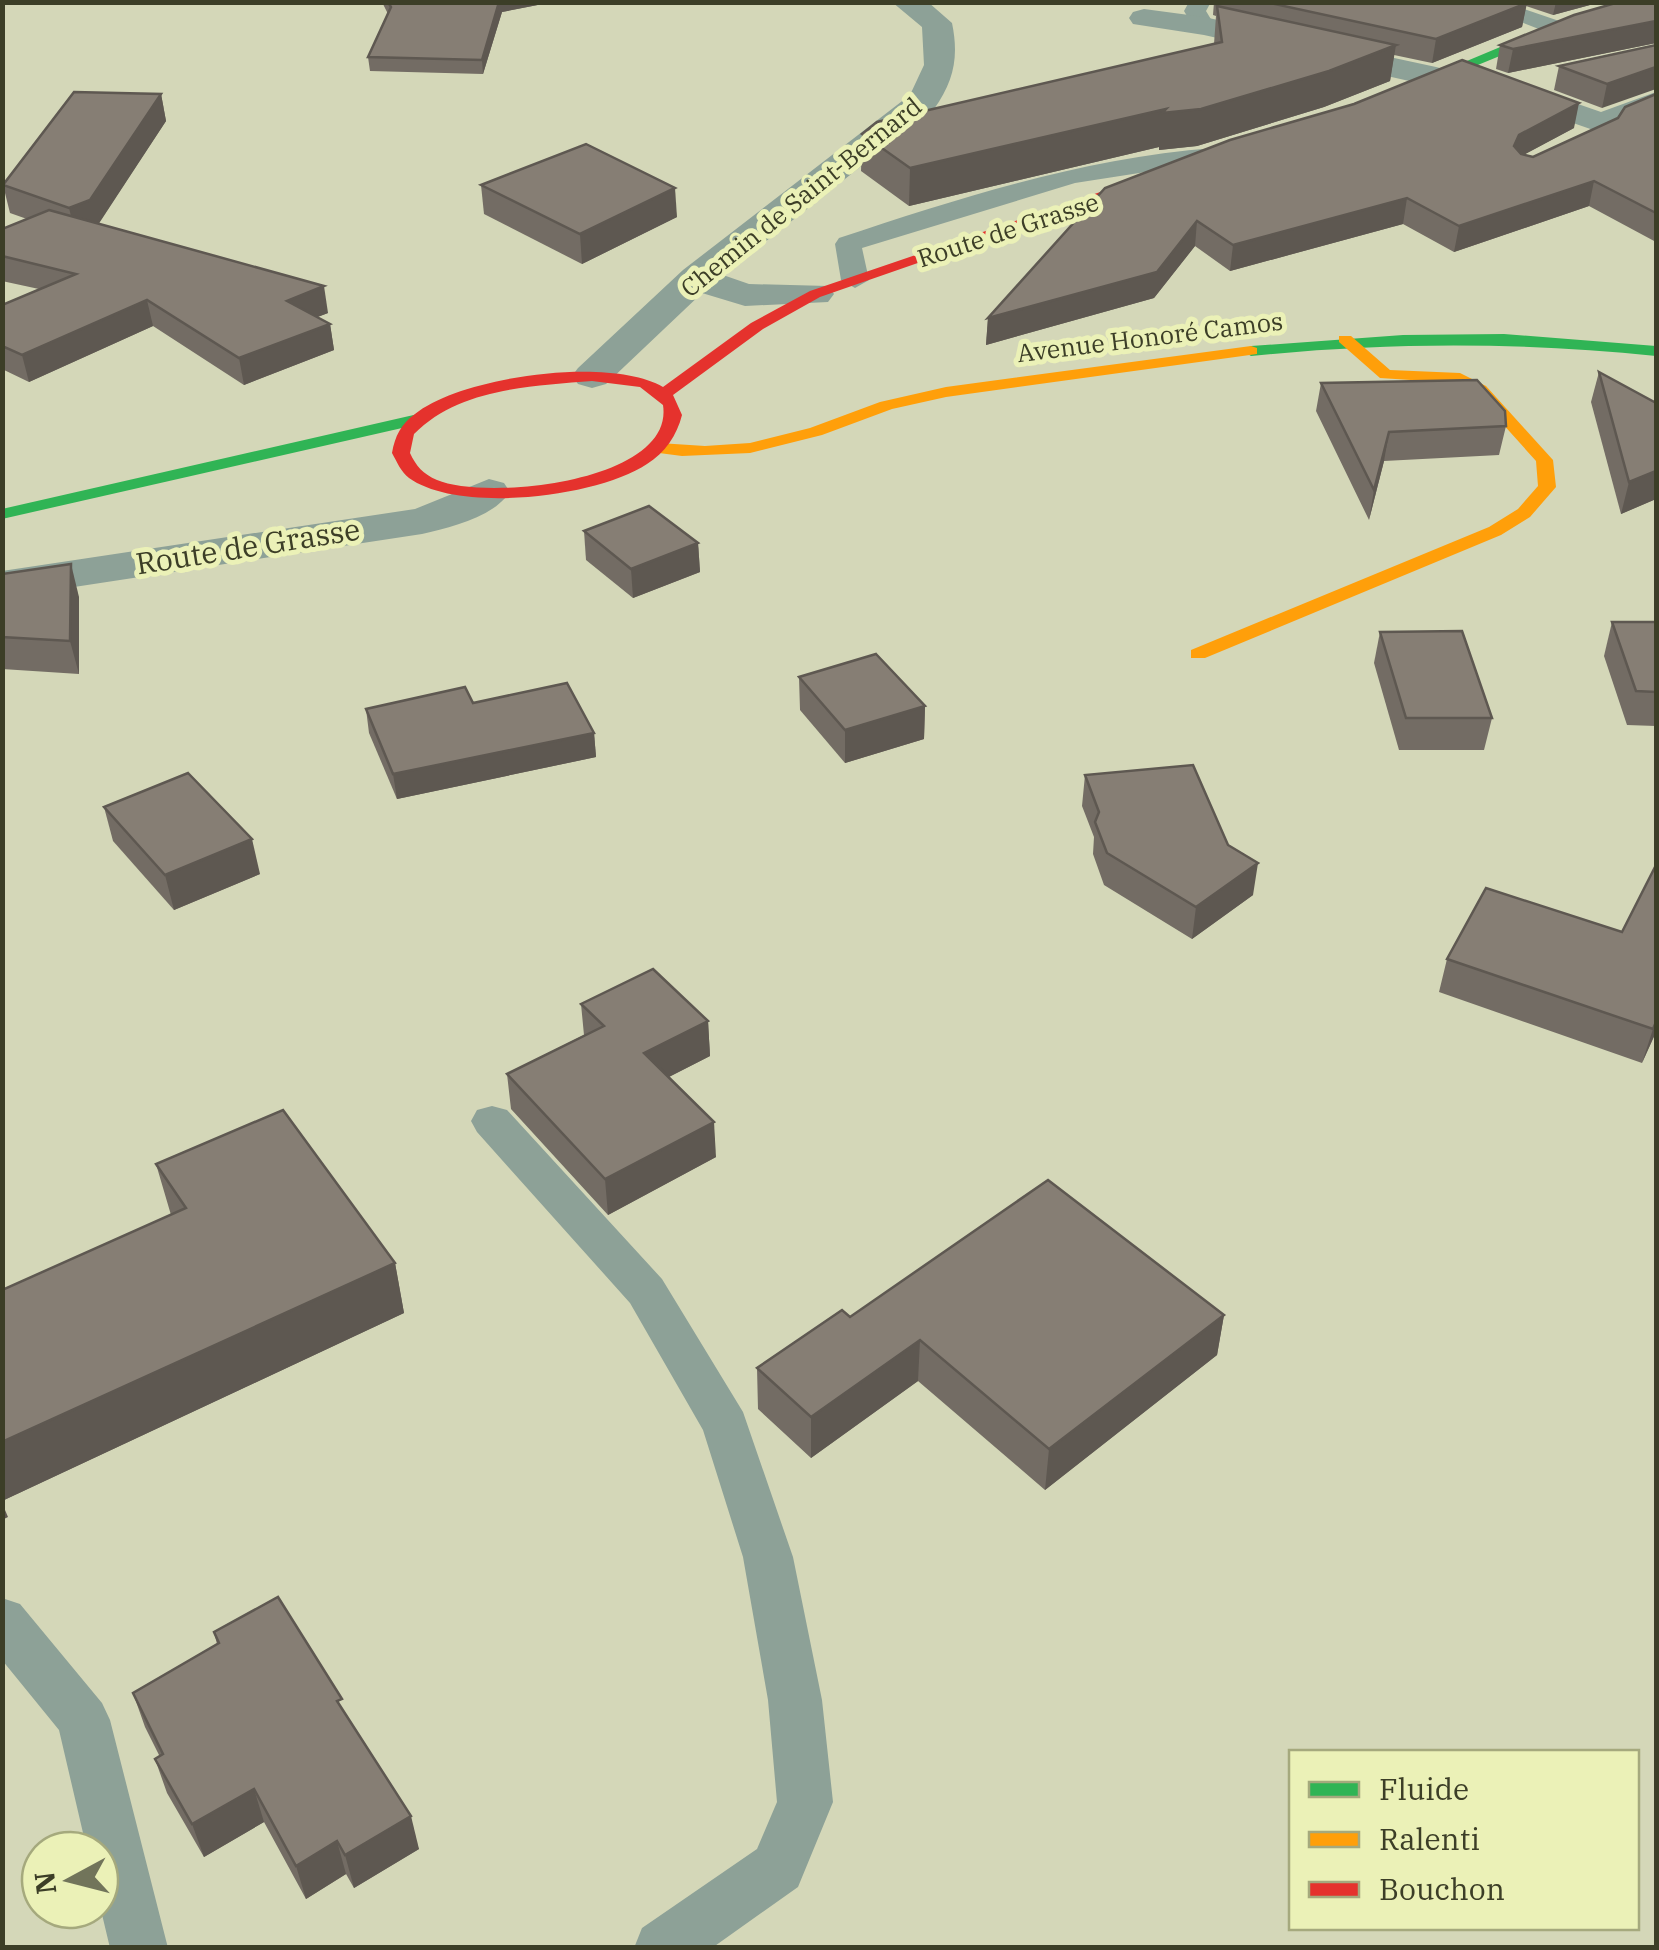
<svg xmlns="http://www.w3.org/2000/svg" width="1659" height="1950" viewBox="0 0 1659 1950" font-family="'IBM Plex Serif',serif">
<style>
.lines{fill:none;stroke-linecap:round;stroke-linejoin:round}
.lane{fill:#8da197;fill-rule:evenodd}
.street{fill:#8da197;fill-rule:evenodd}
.fast{fill:#30b455;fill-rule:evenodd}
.slow{fill:#ff9f0a;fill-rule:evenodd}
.jam{fill:#e5322d;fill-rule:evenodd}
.wall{fill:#736c64}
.shaded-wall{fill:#5e5851}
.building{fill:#867e74;stroke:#5e5851;stroke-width:2.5}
.labels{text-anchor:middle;stroke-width:10;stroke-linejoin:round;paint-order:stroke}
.far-street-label{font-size:25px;fill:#3c3e27;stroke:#ebf1b7}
.street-label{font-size:30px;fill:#3c3e27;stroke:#ebf1b7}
</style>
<rect width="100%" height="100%" fill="#d4d7b8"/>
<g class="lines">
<!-- lane -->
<g class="lane">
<polygon points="1189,2 1211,2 1206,11 1215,26 1212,31 1196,31 1184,11"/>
<polygon points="1469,2 1503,2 1565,23 1568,28 1557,35 1549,33"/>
<path d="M1214 148 1223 150 1226 155 1223 160 1075 183 862 248 869 280 855 288 841 280 835 244 839 238C962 197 1084 158 1214 148Z"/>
<polygon points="492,1106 507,1110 662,1279 743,1412 793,1557 822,1700 833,1802 798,1887 712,1948 634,1948 642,1928 757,1849 777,1802 768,1700 743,1557 703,1430 630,1303 477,1132 471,1121 477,1110"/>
<polygon points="2,1598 20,1604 102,1703 110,1720 168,1948 110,1948 100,1906 100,1850 87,1850 59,1730 2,1660"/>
</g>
<!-- street -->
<g class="street">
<path d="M892 2H928L952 23C959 57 954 81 934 109L723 275 749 284 828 286 834 294 828 302 745 306 702 293 606 384 592 388 578 384 572 376 578 368 683 270 910 95 924 65 922 27Z"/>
<polygon points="1144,9 1204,17 1436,67 1447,70 1452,77 1447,84 1436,87 1204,35 1133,24 1129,18 1133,12"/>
<polygon points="1506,79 1601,112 1656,92 1656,113 1602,133 1495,96 1490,89 1495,82"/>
<path d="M489 479 504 483 510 492C492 518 451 527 422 534L2 598V571L415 509Z"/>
</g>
<!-- fast -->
<g class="fast">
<polygon points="1637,2 1656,5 1561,31 1407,94 1395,91 1553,25"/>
<path d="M1504 334 1656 346V356C1518 342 1390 342 1251 356L1243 351 1251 346 1403 335Z"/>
<polygon points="418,414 426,419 424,423 2,519 2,509"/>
</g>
<!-- slow -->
<g class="slow">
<polygon points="1339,336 1351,336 1390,370 1460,373 1486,386 1553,460 1556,487 1530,517 1501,535 1205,658 1191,658 1191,650 1489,527 1518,509 1538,486 1536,461 1474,392 1457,383 1380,378 1339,342"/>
<polygon points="1251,346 1257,348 1257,354 946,397 892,409 822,435 750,453 682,456 659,453 651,448 659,443 705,446 750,443 810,428 880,402 946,387"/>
</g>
<!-- jam -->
<path class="jam" d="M1156 173 1168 176 820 297 763 329 673 395 682 415C677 435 665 453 647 464 598 497 459 514 409 478 401 472 397 462 392 453 395 436 401 424 415 414 462 376 611 356 663 387L751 323 810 291ZM592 381 640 387 663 405C675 482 486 501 437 480 423 474 416 466 410 453L414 434C459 388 532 386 592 381Z"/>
</g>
<!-- wall -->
<g class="wall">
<polygon points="382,2 553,2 502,12 483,74 370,71 368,57 388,14"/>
<polygon points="1214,2 1601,2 1553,15 1526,6 1522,27 1432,63 1394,55 1390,81 1324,107 1197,146 1159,150 1159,147 909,206 861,171 862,134 1214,44 1216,16 1213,15"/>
<polygon points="1656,2 1656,43 1508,73 1496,69 1500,45"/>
<polygon points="1656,45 1602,108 1554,90 1559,66"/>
<polygon points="161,94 166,121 98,224 328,313 317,317 330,324 334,350 244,385 153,326 29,382 2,369 2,305 39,289 2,281 2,229 27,219 10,213 3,185"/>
<polygon points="1656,94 1656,242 1589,206 1454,252 1403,224 1230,271 1195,246 1154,298 986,345 988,318 1105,188 1574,128 1523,155 1533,157 1618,118"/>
<polygon points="481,185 677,217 582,264 484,214"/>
<polygon points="1599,372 1656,403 1656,499 1621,514 1591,402"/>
<polygon points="1321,383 1506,426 1499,455 1384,461 1369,520 1316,411"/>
<polygon points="584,531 698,543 700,572 633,598 586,560"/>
<polygon points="2,574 79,597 79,674 2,669"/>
<polygon points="1612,622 1656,622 1656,726 1627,725 1604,656"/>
<polygon points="1380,632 1492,718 1484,750 1399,750 1374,663"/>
<polygon points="799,677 925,706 924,739 845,763 800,710"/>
<polygon points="473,703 594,733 596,757 397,799 369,733 366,709"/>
<polygon points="1085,775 1228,845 1253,895 1192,939 1104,885 1093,854 1094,837 1082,806"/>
<polygon points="104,807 260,874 174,910 113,841"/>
<polygon points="1656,865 1656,1032 1642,1063 1439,992 1447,959 1622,932"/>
<polygon points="581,1004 708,1021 710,1056 669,1077 716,1157 608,1215 511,1109 507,1074 584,1035"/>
<polygon points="156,1164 395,1263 404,1313 2,1501 2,1290 171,1215"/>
<polygon points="1224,1315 1217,1355 1045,1490 918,1381 811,1458 758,1409 757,1368 850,1317"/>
<polygon points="214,1632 346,1715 419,1849 354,1888 346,1874 306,1899 264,1822 204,1857 167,1793 155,1759 160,1757 145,1727 133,1693 217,1644"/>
</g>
<!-- shaded-wall -->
<g class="shaded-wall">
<polygon points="499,2 553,2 502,12 483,74 482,60"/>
<polygon points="1556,2 1601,2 1553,15"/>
<polygon points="1527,3 1522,27 1432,63 1436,39"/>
<polygon points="1656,21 1656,43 1508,73 1513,49"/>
<polygon points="1396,45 1390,81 1324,107 1197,146 1159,150 1159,147 909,206 910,168"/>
<polygon points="1656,67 1656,89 1602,108 1607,84"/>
<polygon points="161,94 166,121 96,228 76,236 69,208"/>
<polygon points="1579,103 1574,128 1514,160 1514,146 1519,135"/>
<polygon points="1594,181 1589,206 1454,252 1459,226"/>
<polygon points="675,188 677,217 582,264 580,234"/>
<polygon points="1407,198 1403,224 1230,271 1233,245"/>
<polygon points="1197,221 1195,246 1154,298 986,345 988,318"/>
<polygon points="324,286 328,313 292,327 287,301"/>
<polygon points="147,300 153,326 29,382 22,355"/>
<polygon points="330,324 334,350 244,385 239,358"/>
<polygon points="1389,432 1384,461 1369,520 1374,490"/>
<polygon points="1656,471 1656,499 1621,514 1629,482"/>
<polygon points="698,543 700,572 633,598 631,569"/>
<polygon points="71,564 79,597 79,674 70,641"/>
<polygon points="925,706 924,739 845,763 845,730"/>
<polygon points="594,733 596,757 397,799 393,774"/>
<polygon points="252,839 260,874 174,910 165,875"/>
<polygon points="1258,863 1253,895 1192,939 1196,907"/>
<polygon points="708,1021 710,1056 647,1088 644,1053"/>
<polygon points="1656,1022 1656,1032 1642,1063 1653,1029"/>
<polygon points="714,1122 716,1157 608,1215 605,1179"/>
<polygon points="395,1263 404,1313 2,1501 2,1442"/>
<polygon points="1224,1315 1217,1355 1045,1490 1049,1449"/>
<polygon points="920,1340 918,1381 811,1458 811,1417"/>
<polygon points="2,1503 8,1517 2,1520"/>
<polygon points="254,1789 264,1822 204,1857 192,1824"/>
<polygon points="411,1816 419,1849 354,1888 345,1855"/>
<polygon points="337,1841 346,1874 306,1899 296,1866"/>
</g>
<!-- building -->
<g class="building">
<polygon points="388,2 499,2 482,60 368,57 391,7"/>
<polygon points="1265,2 1525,2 1527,3 1436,39"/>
<polygon points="1619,2 1656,2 1656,21 1513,49 1500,45 1574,15"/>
<polygon points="1217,6 1396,45 1329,71 1201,109 1162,113 1166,109 910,168 862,134 877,122 1222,42"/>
<polygon points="1656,45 1656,67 1607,84 1559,66"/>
<polygon points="1462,60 1579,103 1519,135 1514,146 1521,154 1533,157 1618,118 1625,107 1656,94 1656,213 1594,181 1459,226 1407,198 1233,245 1197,221 1157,272 988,318 1105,188 1230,140 1354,104"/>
<polygon points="74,92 161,94 90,200 69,208 3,185"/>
<polygon points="586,144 675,188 580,234 481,185"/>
<polygon points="49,210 324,286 287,301 330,324 239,358 147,300 22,355 2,346 2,305 76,274 2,256 2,229"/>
<polygon points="1599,372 1656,403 1656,471 1629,482"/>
<polygon points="1477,380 1505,411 1506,426 1389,432 1374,490 1321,383"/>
<polygon points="649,506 698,543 631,569 584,531"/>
<polygon points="71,564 70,641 2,637 2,574"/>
<polygon points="1612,622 1656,622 1656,692 1636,691"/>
<polygon points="1462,631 1492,718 1406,718 1380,632"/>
<polygon points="876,654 925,706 845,730 799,677"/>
<polygon points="567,683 594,733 393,774 366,709 465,687 473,703"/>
<polygon points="1193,765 1228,845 1258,863 1196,907 1107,853 1095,822 1099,812 1085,775"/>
<polygon points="188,773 252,839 165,875 104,807"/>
<polygon points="1656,865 1656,1022 1653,1029 1447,959 1486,888 1622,932"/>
<polygon points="653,969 708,1021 644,1053 714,1122 605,1179 507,1074 604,1026 581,1004"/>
<polygon points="283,1110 395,1263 2,1442 2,1290 186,1208 156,1164"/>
<polygon points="1048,1180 1224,1315 1049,1449 920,1340 811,1417 757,1368 842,1310 850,1317"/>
<polygon points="278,1597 342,1699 337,1701 411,1816 345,1855 337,1841 296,1866 254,1789 192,1824 155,1759 163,1754 133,1693 219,1643 214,1632"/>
</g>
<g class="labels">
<!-- far-street labels -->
<g class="far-street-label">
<text transform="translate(801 197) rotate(-39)" y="9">Chemin de Saint-Bernard</text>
<text transform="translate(1008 230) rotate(-18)" y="9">Route de Grasse</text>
<text transform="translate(1150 337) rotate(-7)" y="9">Avenue Honoré Camos</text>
</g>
<!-- street labels -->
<g class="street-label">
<text transform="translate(248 547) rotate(-9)" y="10">Route de Grasse</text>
</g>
</g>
<!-- border -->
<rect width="1659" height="1950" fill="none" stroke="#3c3e27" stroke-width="10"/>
<!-- legend -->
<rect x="1289" y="1750" width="350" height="180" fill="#ebf1b7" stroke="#a5a97d" stroke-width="2.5"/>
<rect x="1309" y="1782" width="50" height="15" fill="#30b455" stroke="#a5a97d" stroke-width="2.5"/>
<text x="1379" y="1800" font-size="30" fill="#3c3e27">Fluide</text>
<rect x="1309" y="1832" width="50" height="15" fill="#ff9f0a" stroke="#a5a97d" stroke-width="2.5"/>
<text x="1379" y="1850" font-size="30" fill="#3c3e27">Ralenti</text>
<rect x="1309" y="1882" width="50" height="15" fill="#e5322d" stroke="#a5a97d" stroke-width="2.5"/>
<text x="1379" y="1900" font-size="30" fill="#3c3e27">Bouchon</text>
<!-- north arrow -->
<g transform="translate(70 1880) rotate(263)"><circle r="48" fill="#ebf1b7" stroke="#a5a97d" stroke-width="2.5"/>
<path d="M0-8L18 38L0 25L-18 38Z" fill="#71745a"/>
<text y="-15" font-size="28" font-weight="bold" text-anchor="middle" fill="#3c3e27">N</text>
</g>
</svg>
